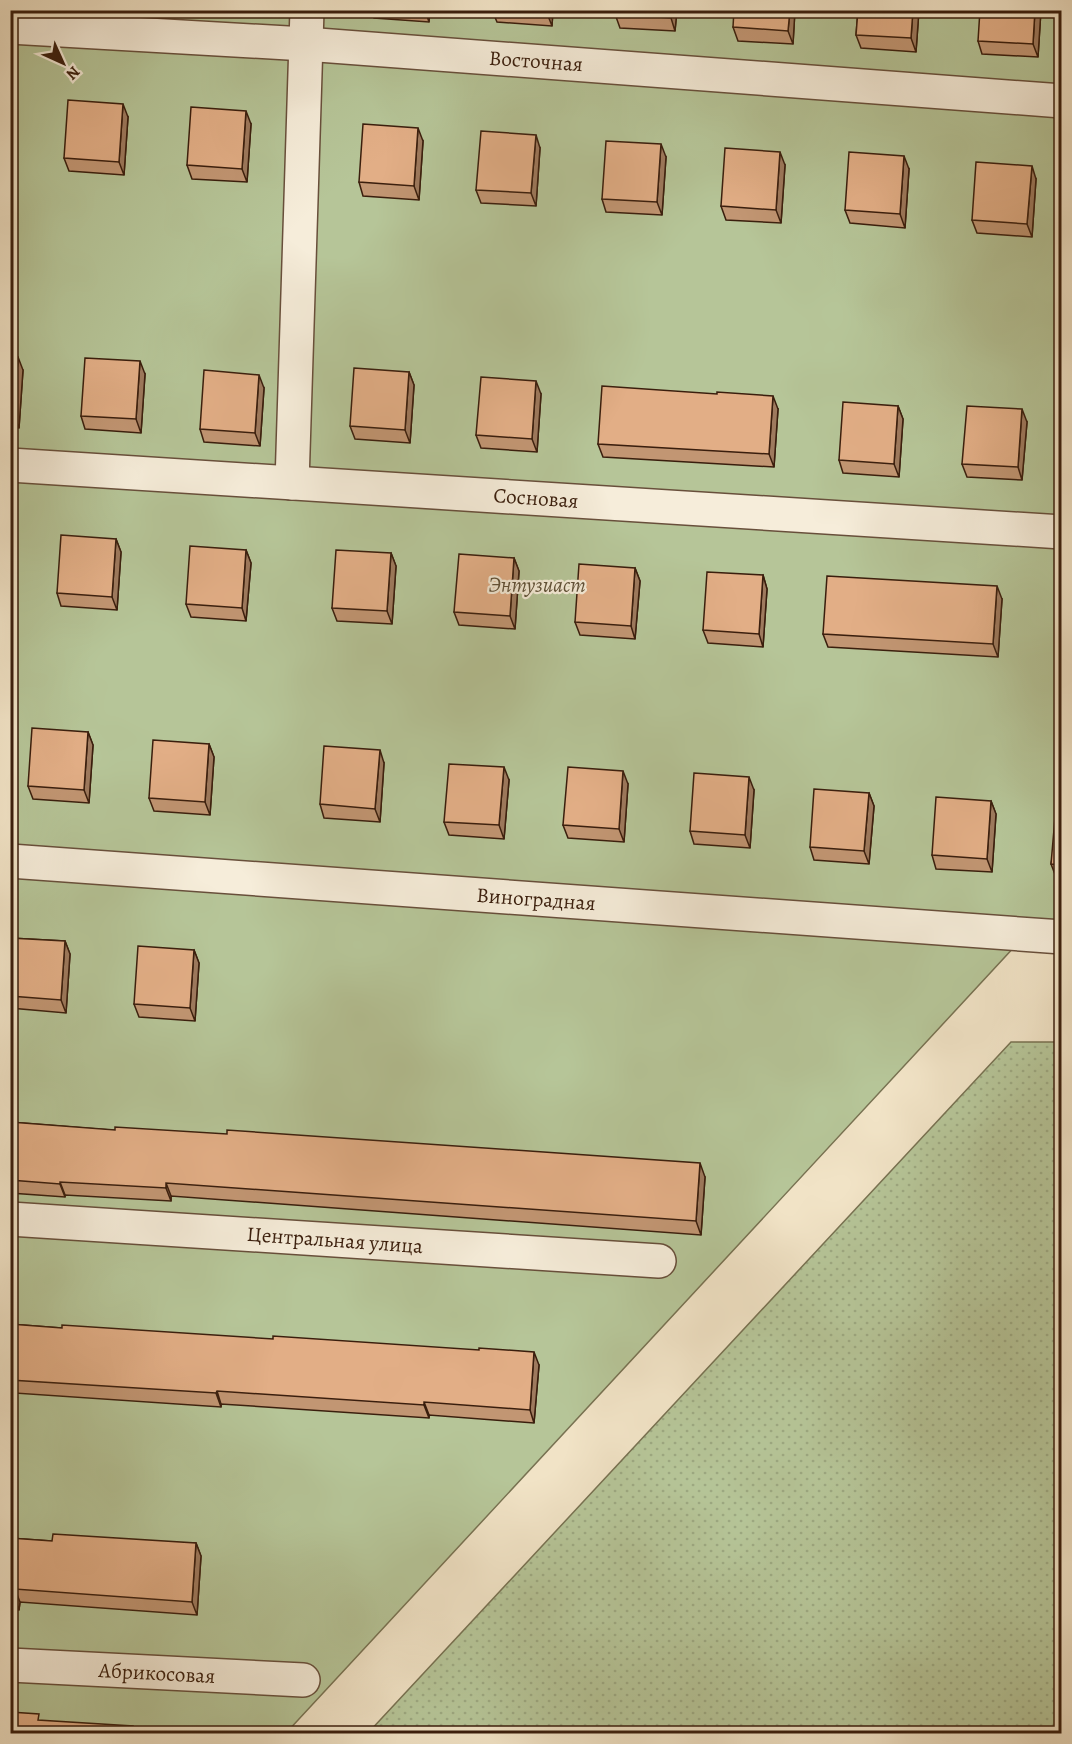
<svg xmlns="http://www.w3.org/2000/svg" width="1072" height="1744" viewBox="0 0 1072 1744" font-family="Alegreya,serif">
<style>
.grass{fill:url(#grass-dots);stroke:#787252;stroke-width:1.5}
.garden{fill:#b6c598;stroke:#787252;stroke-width:1.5}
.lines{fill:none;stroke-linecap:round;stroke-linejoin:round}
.street-casing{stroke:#684f3b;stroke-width:36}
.street{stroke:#f6edda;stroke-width:33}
.wall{fill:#c29673;stroke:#3a1e0d;stroke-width:1.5}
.shaded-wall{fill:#9e7a5e;stroke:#3a1e0d;stroke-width:1.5}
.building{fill:#e2ae86;stroke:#3a1e0d;stroke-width:1.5}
.labels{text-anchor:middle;stroke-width:4.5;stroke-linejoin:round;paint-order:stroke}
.street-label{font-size:21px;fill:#3a1e0d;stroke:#f6edda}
.park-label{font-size:21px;font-style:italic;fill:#5f5037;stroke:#f6edda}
</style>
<defs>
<pattern id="grass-dots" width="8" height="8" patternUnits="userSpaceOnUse" patternTransform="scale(1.5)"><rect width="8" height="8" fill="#b6c598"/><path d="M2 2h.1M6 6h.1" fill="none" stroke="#9da982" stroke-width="1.8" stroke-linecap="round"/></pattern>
</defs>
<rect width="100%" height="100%" fill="#f1e3c6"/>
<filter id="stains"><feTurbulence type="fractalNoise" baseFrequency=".00333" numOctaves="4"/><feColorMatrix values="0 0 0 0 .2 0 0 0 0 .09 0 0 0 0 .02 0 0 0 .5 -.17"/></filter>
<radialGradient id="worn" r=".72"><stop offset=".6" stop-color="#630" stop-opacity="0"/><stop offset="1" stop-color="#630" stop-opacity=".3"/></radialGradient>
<!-- grass -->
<polygon class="grass" points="1011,1042 1061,1042 1061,1733 368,1733"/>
<!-- garden -->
<polygon class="garden" points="11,11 1061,11 1061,932 1030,930 286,1733 11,1734"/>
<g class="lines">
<!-- street casing -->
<g class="street-casing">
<g id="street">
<polyline points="10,27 305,44 1062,101"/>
<polyline points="10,465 1062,532"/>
<polyline points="292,483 307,10"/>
<polyline points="10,861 1062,937"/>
<polyline points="10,1219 659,1261"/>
<polyline points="10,1665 303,1680"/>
</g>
</g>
<!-- street -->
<use href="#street" class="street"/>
</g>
<!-- wall -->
<g class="wall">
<polygon points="372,10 430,10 429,22 374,18"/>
<polygon points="492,10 553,10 552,26 497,22"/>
<polygon points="677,10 675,31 620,28 615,14"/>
<polygon points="795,10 793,44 738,41 733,27"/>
<polygon points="858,10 919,10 916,52 861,48 856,35"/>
<polygon points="1041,10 1038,57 982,54 978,41"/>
<polygon points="128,117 124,175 69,171 64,158"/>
<polygon points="251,124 247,182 192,179 187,165"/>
<polygon points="423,141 419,200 363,196 359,182"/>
<polygon points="540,148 536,206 481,203 476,190"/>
<polygon points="666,157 662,215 606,212 602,199"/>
<polygon points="785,165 781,223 726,220 721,206"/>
<polygon points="909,169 905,228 850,223 845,210"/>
<polygon points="1036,179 1032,237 977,233 972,220"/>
<polygon points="10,356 23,370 19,428 10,427"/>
<polygon points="409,372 414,385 410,443 355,439 350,426"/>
<polygon points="145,374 141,433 85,429 81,416"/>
<polygon points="264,388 260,446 204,442 200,429"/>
<polygon points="541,394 537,452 481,448 476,435"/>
<polygon points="898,406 903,419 899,477 843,473 839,460"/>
<polygon points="778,409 774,467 603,457 598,444"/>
<polygon points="1027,422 1022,480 967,477 962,464"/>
<polygon points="116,539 121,552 117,610 61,606 57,593"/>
<polygon points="246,550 251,563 246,621 191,617 186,604"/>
<polygon points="391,553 396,566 392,624 337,621 332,608"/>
<polygon points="514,558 519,571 515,629 459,625 454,612"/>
<polygon points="635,568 640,581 635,639 580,635 575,622"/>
<polygon points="763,575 767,589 763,647 708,643 703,630"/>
<polygon points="1002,599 998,657 828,647 823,634"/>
<polygon points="88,732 93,745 89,803 33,799 28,786"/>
<polygon points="209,744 214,757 210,815 154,811 149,798"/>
<polygon points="384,763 380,822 324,818 320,804"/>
<polygon points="509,780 504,839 449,835 444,822"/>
<polygon points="628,784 624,842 568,838 563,825"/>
<polygon points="754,790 750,848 694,844 690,831"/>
<polygon points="869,793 874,806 869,864 814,860 810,847"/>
<polygon points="991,801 996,814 992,872 936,869 932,855"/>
<polygon points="1062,807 1062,878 1056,877 1051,864"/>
<polygon points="10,938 65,941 70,954 66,1013 10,1008"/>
<polygon points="194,950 199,963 195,1021 139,1017 134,1004"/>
<polygon points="10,1122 705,1177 701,1235 171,1196 171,1201 65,1195 65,1197 10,1193"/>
<polygon points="10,1324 539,1365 534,1423 429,1415 429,1418 221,1404 221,1407 15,1393 15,1396 10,1396"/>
<polygon points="10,1538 52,1541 196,1543 201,1556 197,1615 20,1602 19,1610 10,1609"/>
</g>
<!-- shaded-wall -->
<g class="shaded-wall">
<polygon points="425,10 430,10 429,22"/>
<polygon points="547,10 553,10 552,26 547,13"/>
<polygon points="671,10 677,10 675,31 671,18"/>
<polygon points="790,10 795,10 793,44 788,31"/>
<polygon points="913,10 919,10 916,52 911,38"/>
<polygon points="1035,10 1041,10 1038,57 1033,44"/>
<polygon points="123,104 128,117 124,175 119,162"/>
<polygon points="246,111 251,124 247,182 242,169"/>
<polygon points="418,128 423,141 419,200 414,186"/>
<polygon points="536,135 540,148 536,206 531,193"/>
<polygon points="661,144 666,157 662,215 657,202"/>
<polygon points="780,152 785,165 781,223 776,210"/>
<polygon points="904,156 909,169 905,228 900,214"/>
<polygon points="1032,166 1036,179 1032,237 1027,224"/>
<polygon points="18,357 23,370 19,428 14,415"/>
<polygon points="140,361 145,374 141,433 136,419"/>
<polygon points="409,372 414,385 410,443 405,430"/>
<polygon points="259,375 264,388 260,446 255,433"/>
<polygon points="536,381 541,394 537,452 532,439"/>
<polygon points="773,396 778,409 774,467 769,454"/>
<polygon points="898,406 903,419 899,477 894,464"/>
<polygon points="1022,409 1027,422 1022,480 1018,467"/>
<polygon points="116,539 121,552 117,610 112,597"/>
<polygon points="246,550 251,563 246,621 242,608"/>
<polygon points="391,553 396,566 392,624 387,611"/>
<polygon points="514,558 519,571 515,629 510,616"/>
<polygon points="635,568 640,581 635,639 631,626"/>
<polygon points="763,575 767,589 763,647 759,634"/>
<polygon points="997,586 1002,599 998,657 993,644"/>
<polygon points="88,732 93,745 89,803 84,790"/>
<polygon points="209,744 214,757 210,815 205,802"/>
<polygon points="380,750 384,763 380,822 375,809"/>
<polygon points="504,767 509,780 504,839 499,825"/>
<polygon points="623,771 628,784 624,842 619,829"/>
<polygon points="749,777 754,790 750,848 745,835"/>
<polygon points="869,793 874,806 869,864 864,851"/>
<polygon points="991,801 996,814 992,872 987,859"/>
<polygon points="65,941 70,954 66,1013 61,1000"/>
<polygon points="194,950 199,963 195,1021 190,1008"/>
<polygon points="700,1163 705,1177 701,1235 696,1221"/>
<polygon points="60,1182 65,1195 65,1197 60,1184"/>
<polygon points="166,1183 171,1196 171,1201 166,1188"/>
<polygon points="534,1352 539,1365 534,1423 530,1410"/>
<polygon points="10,1380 15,1393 15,1396 10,1384"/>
<polygon points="217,1391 221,1404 221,1407 216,1393"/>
<polygon points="424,1402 429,1415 429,1418 424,1405"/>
<polygon points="196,1543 201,1556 197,1615 192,1602"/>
<polygon points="15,1589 20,1602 19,1610 14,1596"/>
</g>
<!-- building -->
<g class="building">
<polygon points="510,10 547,10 547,13"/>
<polygon points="616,10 671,10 671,18 615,14"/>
<polygon points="734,10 790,10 788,31 733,27"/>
<polygon points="858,10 913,10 911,38 856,35"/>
<polygon points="980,10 1035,10 1033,44 978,41"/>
<polygon points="68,100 123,104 119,162 64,158"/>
<polygon points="191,107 246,111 242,169 187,165"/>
<polygon points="363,124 418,128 414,186 359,182"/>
<polygon points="481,131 536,135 531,193 476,190"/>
<polygon points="606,141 661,144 657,202 602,199"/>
<polygon points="725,148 780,152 776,210 721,206"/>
<polygon points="849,152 904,156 900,214 845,210"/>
<polygon points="976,162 1032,166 1027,224 972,220"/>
<polygon points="10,356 18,357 14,415 10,415"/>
<polygon points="85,358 140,361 136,419 81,416"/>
<polygon points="354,368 409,372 405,430 350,426"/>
<polygon points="204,370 259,375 255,433 200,429"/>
<polygon points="481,377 536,381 532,439 476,435"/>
<polygon points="602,386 717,394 717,392 773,396 769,454 598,444"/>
<polygon points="843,402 898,406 894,464 839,460"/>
<polygon points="967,406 1022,409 1018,467 962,464"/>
<polygon points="61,535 116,539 112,597 57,593"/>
<polygon points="190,546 246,550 242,608 186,604"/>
<polygon points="336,550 391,553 387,611 332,608"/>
<polygon points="459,554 514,558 510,616 454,612"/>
<polygon points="579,564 635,568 631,626 575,622"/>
<polygon points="707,572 763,575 759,634 703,630"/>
<polygon points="827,576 997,586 993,644 823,634"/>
<polygon points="32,728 88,732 84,790 28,786"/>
<polygon points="153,740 209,744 205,802 149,798"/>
<polygon points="324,746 380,750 375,809 320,804"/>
<polygon points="449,764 504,767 499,825 444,822"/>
<polygon points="568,767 623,771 619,829 563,825"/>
<polygon points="694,773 749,777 745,835 690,831"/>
<polygon points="814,789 869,793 864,851 810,847"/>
<polygon points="936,797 991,801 987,859 932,855"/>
<polygon points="1056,806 1062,807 1062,865 1051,864"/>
<polygon points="10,938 65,941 61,1000 10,996"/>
<polygon points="138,946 194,950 190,1008 134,1004"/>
<polygon points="10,1122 115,1130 115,1127 227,1134 227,1130 700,1163 696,1221 166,1183 166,1188 60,1182 60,1184 10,1180"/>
<polygon points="10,1324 62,1328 62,1325 273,1339 273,1336 479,1350 479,1348 534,1352 530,1410 424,1402 424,1405 217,1391 216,1393 10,1380"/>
<polygon points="53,1534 196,1543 192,1602 15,1589 14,1596 10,1596 10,1538 52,1541"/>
<polygon points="10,1712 39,1714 38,1720 133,1726 132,1734 10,1734"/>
</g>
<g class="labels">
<!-- street labels -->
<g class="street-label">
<text transform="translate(536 61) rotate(4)" y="7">Восточная</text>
<text transform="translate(536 498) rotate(4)" y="7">Сосновая</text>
<text transform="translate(536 899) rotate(4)" y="7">Виноградная</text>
<text transform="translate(335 1240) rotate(4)" y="7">Центральная улица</text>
<text transform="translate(157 1673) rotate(3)" y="7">Абрикосовая</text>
</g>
<!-- park labels -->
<g class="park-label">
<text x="537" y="592">Энтузиаст</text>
</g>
</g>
<!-- margin -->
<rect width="1072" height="1744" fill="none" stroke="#f1e3c6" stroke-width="36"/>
<rect x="12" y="12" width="1048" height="1720" fill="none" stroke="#3a1e0d" stroke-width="3"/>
<rect x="18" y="18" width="1036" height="1708" fill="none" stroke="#3a1e0d" stroke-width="1.5"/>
<!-- north arrow -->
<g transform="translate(63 63) rotate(135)" stroke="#f6edda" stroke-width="4.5" paint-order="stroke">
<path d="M0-4.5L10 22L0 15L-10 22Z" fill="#3a1e0d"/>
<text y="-9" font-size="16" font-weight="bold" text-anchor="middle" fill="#3a1e0d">N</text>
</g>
<rect width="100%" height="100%" filter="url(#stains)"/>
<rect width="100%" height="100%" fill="url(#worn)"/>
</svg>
